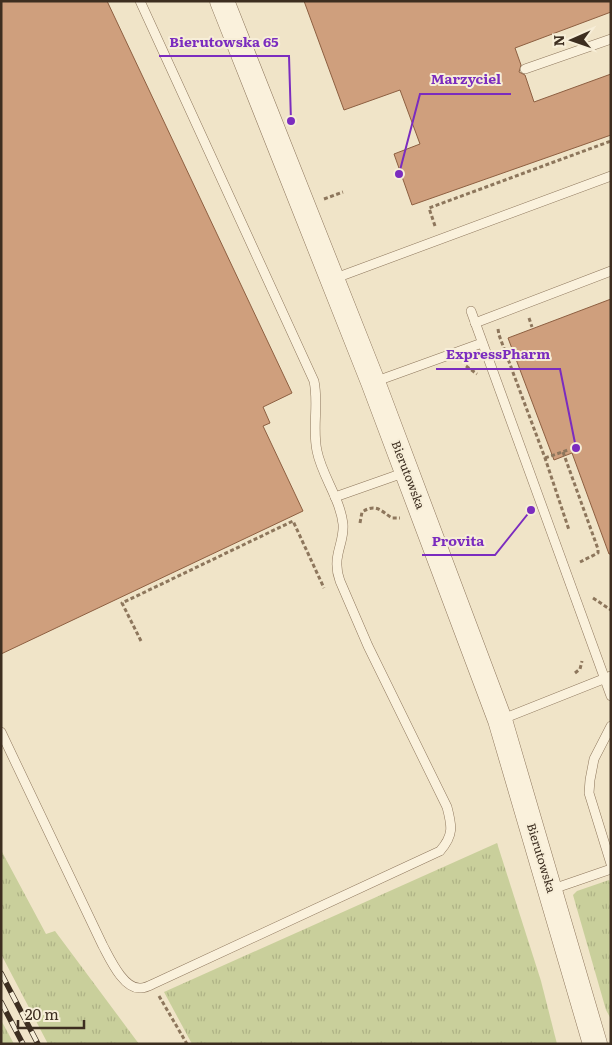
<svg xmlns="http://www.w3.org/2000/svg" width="612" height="1045" viewBox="0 0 612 1045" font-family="Literata,serif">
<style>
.grass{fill:url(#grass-tufts)}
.building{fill:#cf9f7d;stroke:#8d5f41}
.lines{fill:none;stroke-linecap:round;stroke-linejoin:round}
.service-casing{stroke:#8d765c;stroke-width:10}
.tertiary-casing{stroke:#8d765c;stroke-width:25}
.path{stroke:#8d765c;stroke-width:3;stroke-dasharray:4 2.5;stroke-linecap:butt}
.service{stroke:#faf1dc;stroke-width:9}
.tertiary{stroke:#faf1dc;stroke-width:24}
.rail-casing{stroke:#3d2e20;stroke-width:5.5}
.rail{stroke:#f7eed8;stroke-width:4;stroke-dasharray:11;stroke-linecap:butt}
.labels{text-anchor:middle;stroke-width:4;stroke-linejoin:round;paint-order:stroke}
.street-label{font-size:12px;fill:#3d2e20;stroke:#f7eed8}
.leader{fill:none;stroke:#7b2cbf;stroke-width:2}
.callout-dot{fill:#7b2cbf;stroke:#f7eed8;stroke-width:2}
.callout-label{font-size:14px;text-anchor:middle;font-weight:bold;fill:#7b2cbf;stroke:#f7eed8;stroke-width:4;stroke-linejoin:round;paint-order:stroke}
</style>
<defs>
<pattern id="grass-tufts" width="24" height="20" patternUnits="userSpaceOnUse" patternTransform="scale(1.25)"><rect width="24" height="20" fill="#c9cf9b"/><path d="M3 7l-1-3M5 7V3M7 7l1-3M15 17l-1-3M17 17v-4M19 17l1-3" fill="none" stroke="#aeb285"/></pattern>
</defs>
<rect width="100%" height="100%" fill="#f0e4c8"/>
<!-- grass -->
<g class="grass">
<polygon points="497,843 541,981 557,1044 192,1044 164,992"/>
<polygon points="1,850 46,934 55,931 139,1044 48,1044 1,954"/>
<polygon points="609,880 611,887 611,1019 606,1010 573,895 577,891"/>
<polygon points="1,1020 14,1044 1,1044"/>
</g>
<!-- building -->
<g class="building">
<polygon points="1,1 107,1 292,393 263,407 270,423 263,426 303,511 1,654"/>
<polygon points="304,1 611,1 611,12 515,48 521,65 519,72 525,75 534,102 611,74 611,135 412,205 394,154 420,144 400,90 344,110"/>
<polygon points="611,299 611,554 609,554 572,453 554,460 508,338"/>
</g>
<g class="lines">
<!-- service casing -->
<g class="service-casing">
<g id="service">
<polyline points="525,69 611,39"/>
<polyline points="333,279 611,176"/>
<polyline points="471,311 611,696"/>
<polyline points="475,323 611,271"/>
<polyline points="374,382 482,343"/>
<polyline points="335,497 406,472"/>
<polyline points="500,720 611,676"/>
<polyline points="611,726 594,759 590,780 589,793 611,864"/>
<path d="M1 732 103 946C110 959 124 990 141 988 145 988 149 986 153 984L440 851C454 835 452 826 447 807L368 646 340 581C337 573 336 563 338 554 340 544 344 535 343 524 340 498 322 476 317 451 312 428 319 404 314 381L140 1"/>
<polyline points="550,890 611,869"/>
</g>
</g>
<!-- tertiary casing -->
<g class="tertiary-casing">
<polyline id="tertiary" points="222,1 373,382 500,720 595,1044"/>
</g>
<!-- path -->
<g class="path">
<polyline points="324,199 343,192"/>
<polyline points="435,226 429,208 611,141"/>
<polyline points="529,318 532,327"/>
<polyline points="498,329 499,335 545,458 569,530"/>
<polyline points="466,366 477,374"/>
<polyline points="563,452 598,549 598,553 580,562"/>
<polyline points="545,458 568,450"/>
<path d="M360 523 362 512C376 503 381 511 392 518H400"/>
<polyline points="593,598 611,610"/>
<polyline points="141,641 122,603 293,521 324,588"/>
<polyline points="575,673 580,669 582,661"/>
<polyline points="159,996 187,1044"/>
</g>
<!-- service -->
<use href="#service" class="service"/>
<!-- tertiary -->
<use href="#tertiary" class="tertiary"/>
<!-- rail casing -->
<g class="rail-casing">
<g id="rail">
<polyline points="1,973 38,1044"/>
<polyline points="1,1002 23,1044"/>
</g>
</g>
<!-- rail -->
<use href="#rail" class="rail"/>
</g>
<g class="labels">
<!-- street labels -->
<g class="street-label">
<text transform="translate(408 475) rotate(69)" y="4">Bierutowska</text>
<text transform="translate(541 858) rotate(73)" y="4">Bierutowska</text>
</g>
</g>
<!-- callouts -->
<path class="leader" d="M291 121L289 56H159M399 174L420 94H511M576 448L560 369H436M531 510L495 555H422"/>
<g class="callout-dot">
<circle cx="291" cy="121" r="5"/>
<circle cx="399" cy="174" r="5"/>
<circle cx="576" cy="448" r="5"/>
<circle cx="531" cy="510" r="5"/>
</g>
<g class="callout-label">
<text x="224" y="47">Bierutowska 65</text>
<text x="466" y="84">Marzyciel</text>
<text x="498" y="359">ExpressPharm</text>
<text x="458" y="546">Provita</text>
</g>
<!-- border -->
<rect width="612" height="1045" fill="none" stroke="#3d2e20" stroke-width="5"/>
<!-- north arrow -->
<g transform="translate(572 40) rotate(268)" stroke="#f7eed8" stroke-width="4" paint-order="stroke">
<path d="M0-4L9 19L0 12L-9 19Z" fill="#3d2e20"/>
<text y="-8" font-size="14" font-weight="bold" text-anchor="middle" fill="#3d2e20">N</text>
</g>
<!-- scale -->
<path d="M18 1020v8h66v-8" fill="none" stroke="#3d2e20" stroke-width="2.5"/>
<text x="25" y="1020" font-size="15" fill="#3d2e20" stroke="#f7eed8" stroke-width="4" paint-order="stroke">20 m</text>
</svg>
